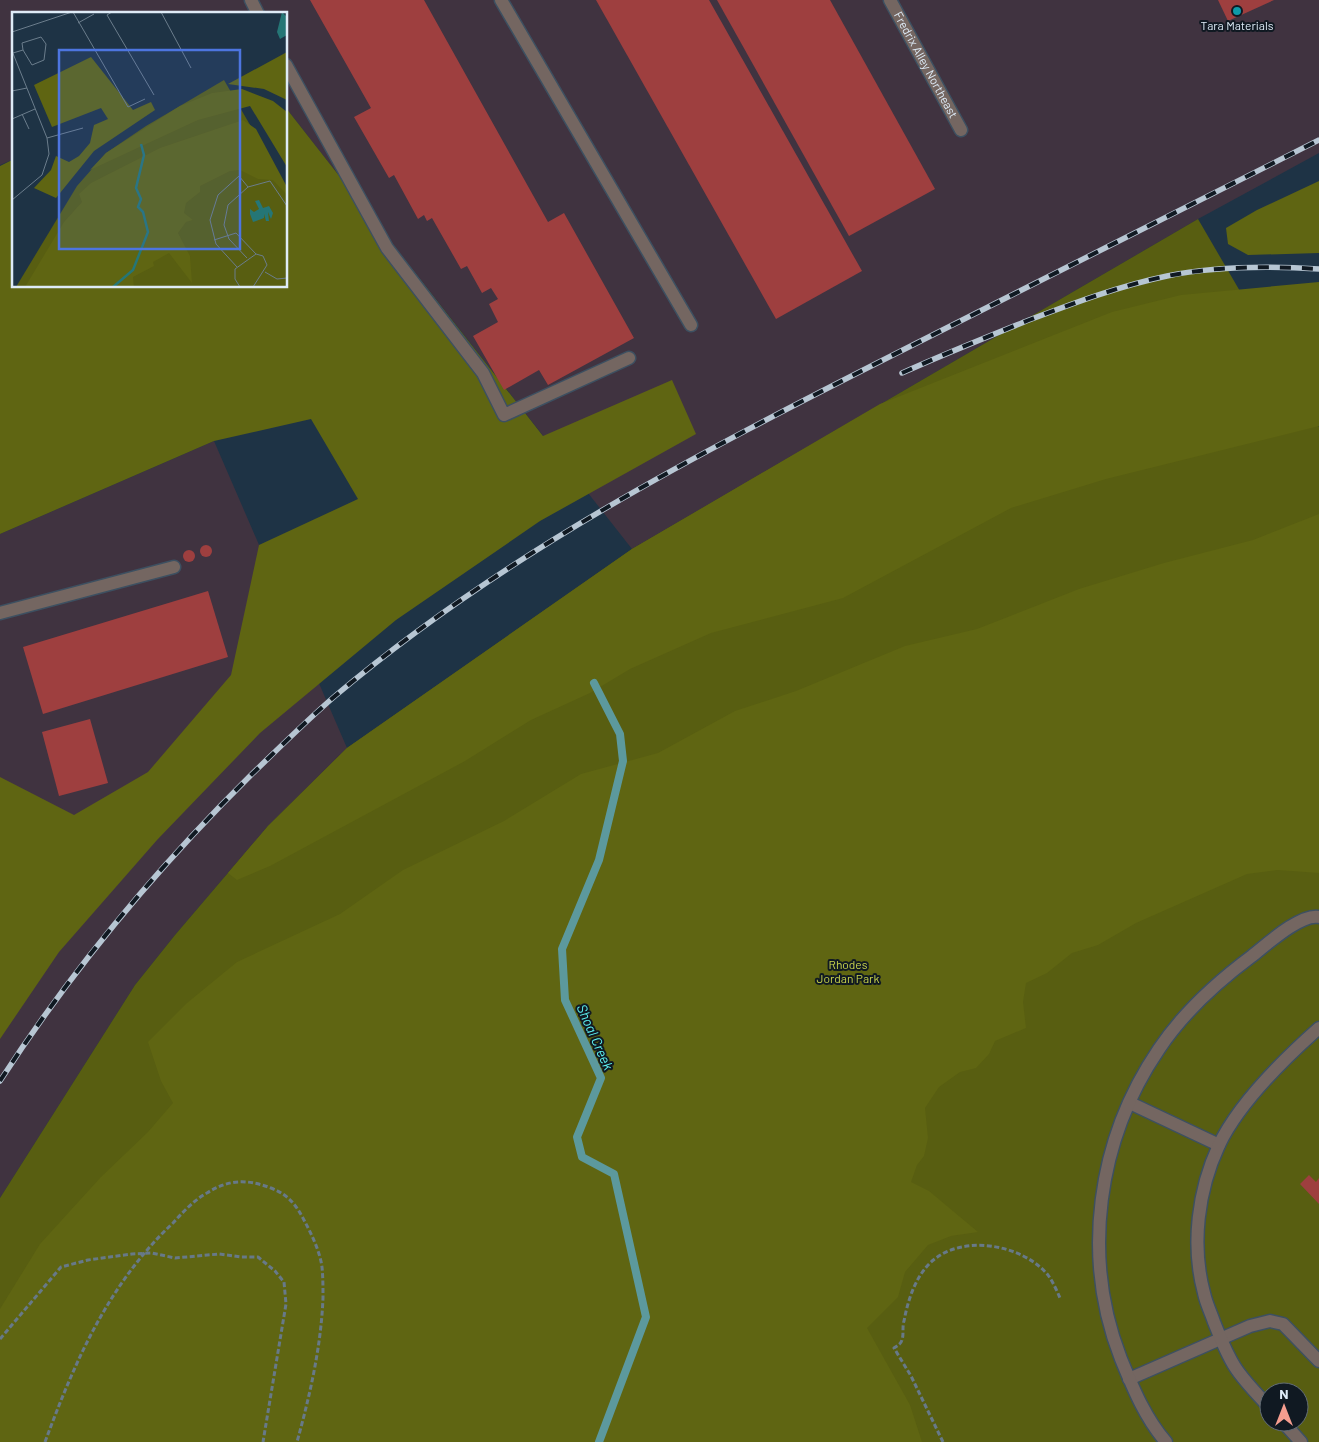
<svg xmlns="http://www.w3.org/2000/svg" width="1319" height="1442" viewBox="0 0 1319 1442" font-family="Barlow,sans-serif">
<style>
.industrial{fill:#403340}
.green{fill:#585e11;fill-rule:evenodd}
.forest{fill:#5f6512}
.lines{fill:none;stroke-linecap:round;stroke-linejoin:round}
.stream{stroke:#5c999d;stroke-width:8}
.building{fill:#9e3f3f}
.minor-casing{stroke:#3d5061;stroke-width:15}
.path{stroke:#677988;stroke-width:3;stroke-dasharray:5 2.5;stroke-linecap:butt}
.minor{stroke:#746661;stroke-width:12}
.rail-casing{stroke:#b7c6d3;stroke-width:5.5}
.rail{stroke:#101922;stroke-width:4;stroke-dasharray:11;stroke-linecap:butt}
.culture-dot{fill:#0f9aa8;stroke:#101922;stroke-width:2}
.labels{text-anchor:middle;stroke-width:4;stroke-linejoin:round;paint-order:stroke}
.poi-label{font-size:12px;fill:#deebf7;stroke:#101922}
.street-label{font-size:12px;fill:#deebf7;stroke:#101922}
.park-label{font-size:12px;fill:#c9d44d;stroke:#101922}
.water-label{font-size:14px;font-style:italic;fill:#5ef3f3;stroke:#101922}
.inset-river{fill:none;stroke:#257676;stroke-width:2.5}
.inset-road{fill:none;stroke:#6b7d8c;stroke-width:1}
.view{fill:#4d75e0;fill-opacity:0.15;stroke:#4d75e0;stroke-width:2.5}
.inset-edge{fill:none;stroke:#deebf7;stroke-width:2.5}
</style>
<rect width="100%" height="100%" fill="#1e3345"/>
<!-- industrial -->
<g class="industrial">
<polygon points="0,0 1319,0 1319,153 1198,219 632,549 286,108 286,14 14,14 14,159 0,165"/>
<polygon points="214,441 347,748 268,826 175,935 135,985 0,1198 0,534"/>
</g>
<!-- green -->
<path class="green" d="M1198 219 1319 427V1442H0V1198L135 985 175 935 268 826 347 748 632 549ZM1269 1392H1299V1422H1269Z"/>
<!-- forest -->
<g class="forest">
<polygon points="286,108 543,436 672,380 696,434 540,521 396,620 260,733 157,840 59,952 0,1039 0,777 74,815 148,772 231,675 259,545 358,499 311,419 214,441 0,534 0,166 14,159 14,286 286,286"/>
<polygon points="1319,181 1319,253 1248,255 1228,244 1226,228 1257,210"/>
<polygon points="1319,282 1319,426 1106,479 1011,508 843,598 711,633 630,669 590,693 531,720 465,761 270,866 237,880 228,873 268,826 347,748 632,549 880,404 1112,312 1181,295"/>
<polygon points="1319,514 1319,873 1278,870 1247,874 1136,923 1098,945 1072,953 1047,973 1026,983 1023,1002 1026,1028 995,1041 989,1054 976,1068 960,1072 939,1087 925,1108 928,1138 924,1156 917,1165 911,1182 929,1191 978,1232 951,1236 928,1245 905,1272 898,1297 867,1328 910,1405 922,1442 0,1442 0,1309 40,1244 101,1177 148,1132 173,1103 161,1081 148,1042 187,1003 237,962 340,914 403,870 504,821 581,774 658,753 735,711 796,691 905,646 977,629 1079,589 1164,563 1253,540"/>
</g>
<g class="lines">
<!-- stream -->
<polyline class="stream" points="594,683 620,734 623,761 599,860 562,949 565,1000 601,1078 577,1137 582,1157 614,1174 646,1317 599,1442"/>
</g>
<!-- building -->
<g class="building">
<polygon points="310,0 424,0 548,222 564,213 634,338 548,385 539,370 504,390 473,336 498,322 489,304 498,299 491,288 482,293 467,266 461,269 432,218 427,221 424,215 418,219 394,175 389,178 354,117 371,108"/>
<polygon points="596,0 709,0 862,271 776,319"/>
<polygon points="717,0 830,0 935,189 849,236"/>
<polygon points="1218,0 1274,0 1228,21"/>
<circle cx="206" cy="551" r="6"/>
<circle cx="189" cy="556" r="6"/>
<polygon points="208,591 228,657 43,714 23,647"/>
<polygon points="90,719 108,783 59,796 42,732"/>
<polygon points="1309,1175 1316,1182 1319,1178 1319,1204 1300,1184"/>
</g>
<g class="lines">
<!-- minor casing -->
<g class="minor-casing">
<g id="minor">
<polyline points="251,0 258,14"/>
<polyline points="501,0 691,325"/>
<path id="s1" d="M890 0 961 130"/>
<polyline points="286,65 387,248 483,373 504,415 629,358"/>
<polyline points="0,613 174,567"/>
<polyline points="1130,1103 1219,1145"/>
<polyline points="1129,1379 1250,1326 1270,1321 1283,1324 1319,1361"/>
<path d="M1269 1407C1257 1394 1244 1381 1235 1367 1226 1353 1220 1337 1214 1322 1211 1313 1206 1303 1204 1293 1191 1245 1198 1190 1219 1145 1239 1103 1284 1059 1319 1028"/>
<polyline points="1283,1422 1301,1442"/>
<path d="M1166 1442C1145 1418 1133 1388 1121 1359 1081 1257 1097 1140 1159 1049 1183 1013 1217 982 1252 956 1266 945 1301 913 1319 917"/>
</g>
</g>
<!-- path -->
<g class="path">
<polyline points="0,1339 61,1267 88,1260 132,1254 152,1253 175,1258 219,1254 241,1257 258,1257 275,1271 284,1282 286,1304 263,1442"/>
<path d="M45 1442C75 1361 109 1283 173 1223 183 1212 194 1200 207 1193 229 1179 247 1179 271 1188 289 1195 297 1206 305 1222 312 1235 320 1252 322 1267 323 1277 323 1287 323 1298 321 1347 310 1395 297 1442"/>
<path d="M943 1442 911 1376 894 1348C898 1345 901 1344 902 1340 904 1334 902 1327 904 1321 908 1300 915 1278 930 1263 961 1233 1022 1244 1048 1275 1053 1282 1057 1291 1060 1298"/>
</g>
<!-- minor -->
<use href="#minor" class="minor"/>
<!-- rail casing -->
<g class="rail-casing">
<g id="rail">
<path d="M902 373C944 354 987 337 1029 320 1074 303 1119 286 1167 276 1216 266 1269 266 1319 269"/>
<path d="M0 1081C73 968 156 869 251 775 279 748 306 721 335 696 502 555 697 454 891 356 1034 284 1176 212 1319 140"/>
</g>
</g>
<!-- rail -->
<use href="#rail" class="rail"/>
</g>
<!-- markers -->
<circle class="culture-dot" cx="1237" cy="11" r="5"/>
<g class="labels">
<!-- poi labels -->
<g class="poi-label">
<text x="1237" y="30">Tara Materials</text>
</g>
<!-- street labels -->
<g class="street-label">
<text dy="4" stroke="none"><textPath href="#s1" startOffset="74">Fredrix Alley Northeast</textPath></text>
</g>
<!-- park labels -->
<g class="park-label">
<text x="848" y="969">Rhodes<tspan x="848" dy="14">Jordan Park</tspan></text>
</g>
<!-- water labels -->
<g class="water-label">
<text transform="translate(595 1037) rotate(66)" y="5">Shoal Creek</text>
</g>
</g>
<!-- overview -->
<g transform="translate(12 12)">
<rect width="275" height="275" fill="#1e3345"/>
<path d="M212 68 275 177V275H4L65 174 94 141 134 114Z" fill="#585e11"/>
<path d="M275 40V88L252 77 216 72ZM79 45 121 98 139 90 143 98 82 139 44 186 22 176 39 158 44 144 57 150 67 144 78 131 82 113 96 107 89 96 40 115 22 73ZM230 77 261 89 275 100V155L238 94 186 108 78 158 94 141 168 94 200 81ZM231 108 244 117 275 175V183L261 168 246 167 228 158 218 159 188 174V180L174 191 172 201 181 208 174 210 166 221 178 244 180 271 157 241 141 250 142 254 121 265 122 275H13L52 210 70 190 67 182 79 171 148 136Z" fill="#5f6512"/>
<path d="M270 0 275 5V23L268 27 265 20ZM247 188 251 196 257 194 261 201 259 207 256 200 257 209H254L252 202V206L241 210 238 202V197L242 200 247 197 243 189Z" fill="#257676"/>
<path class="inset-river" d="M101 275 121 258 136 220 131 200 126 195 129 187 124 176 132 143 129 132"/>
<path class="inset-road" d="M61 0 116 95 133 87M100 0 95 3 142 83M149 0 179 56M66 11 82 2M0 20 60 0M0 39 35 126 37 142 30 163 0 188M1 41 11 38 10 31 29 25 34 32 32 48 20 53 11 38M0 79 15 76M10 102 17 117M0 107 23 97M35 126 71 116M236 175 258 169 275 194M202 228 224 221 244 242M225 255 204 232 198 208 206 183 227 164 236 175 216 193 212 213 217 227 235 246M253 260 265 267 275 266M228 275 223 267V257L244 242 251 244 255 253 241 275"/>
<path class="view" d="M47 38H228V237H47Z"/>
<rect width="275" height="275" class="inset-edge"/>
</g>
<!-- north arrow -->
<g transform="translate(1284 1407)"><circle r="24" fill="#101922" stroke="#626d77"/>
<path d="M0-4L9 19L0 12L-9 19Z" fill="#f59d8f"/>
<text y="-8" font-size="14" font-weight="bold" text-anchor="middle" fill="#deebf7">N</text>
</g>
</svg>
